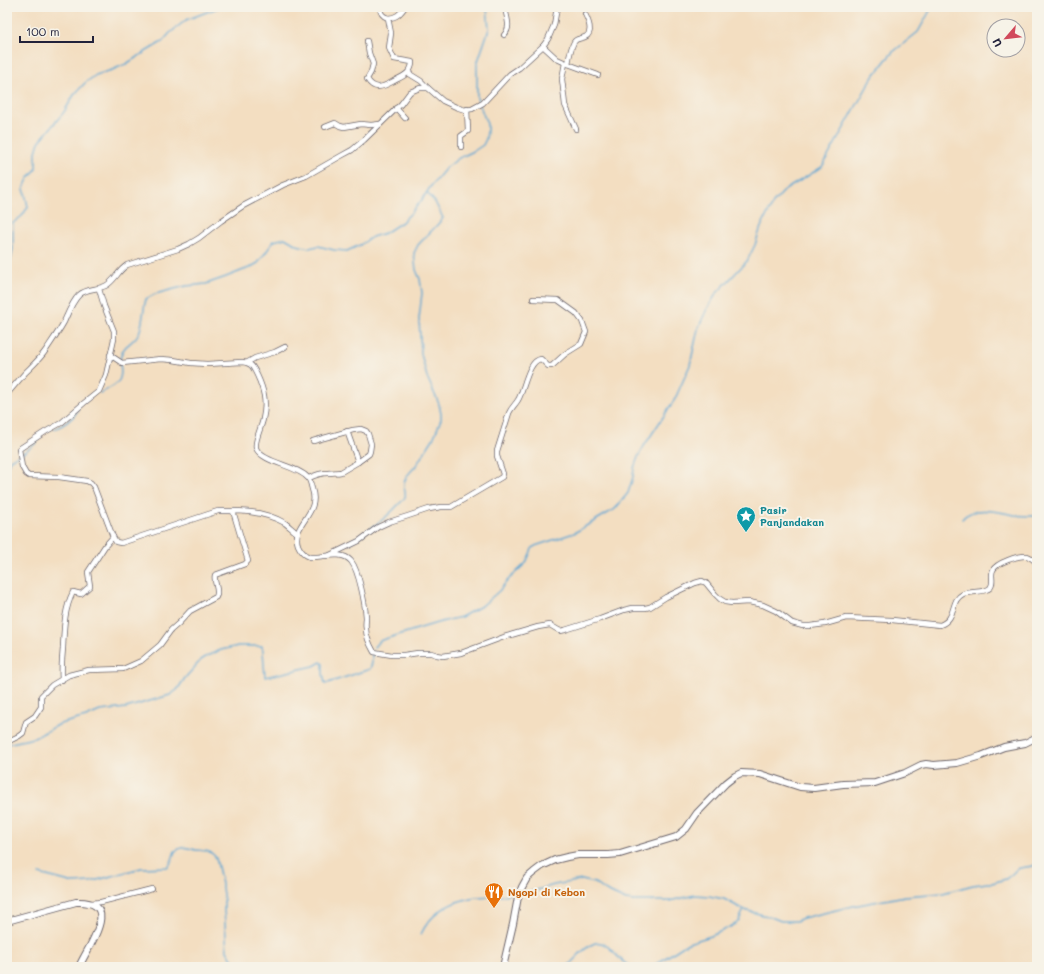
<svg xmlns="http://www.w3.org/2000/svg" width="1044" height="974" viewBox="0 0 1044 974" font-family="Mali,sans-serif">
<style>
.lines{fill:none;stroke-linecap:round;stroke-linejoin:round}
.stream{stroke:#5ba6d3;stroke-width:1.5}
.street-casing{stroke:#6b646a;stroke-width:6}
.secondary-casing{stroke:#6b646a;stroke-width:8}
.street{stroke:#fff;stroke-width:4.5}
.secondary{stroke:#fff;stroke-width:6}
.labels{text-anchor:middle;stroke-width:4;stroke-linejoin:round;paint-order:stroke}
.culture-label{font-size:10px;font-weight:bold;fill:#0d838f;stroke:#f7f3e8;text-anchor:start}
.food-label{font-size:10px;font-weight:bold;fill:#c56008;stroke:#f7f3e8;text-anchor:start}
</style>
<rect width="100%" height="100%" fill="#f7f3e8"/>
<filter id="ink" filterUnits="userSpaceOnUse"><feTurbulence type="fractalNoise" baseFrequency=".025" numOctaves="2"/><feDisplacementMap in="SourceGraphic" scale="8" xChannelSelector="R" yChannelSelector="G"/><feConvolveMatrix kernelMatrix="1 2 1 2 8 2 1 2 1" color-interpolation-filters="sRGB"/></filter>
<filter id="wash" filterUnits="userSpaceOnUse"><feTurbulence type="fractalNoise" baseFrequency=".012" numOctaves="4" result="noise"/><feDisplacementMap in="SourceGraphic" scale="16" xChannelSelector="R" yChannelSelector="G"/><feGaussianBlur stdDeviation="0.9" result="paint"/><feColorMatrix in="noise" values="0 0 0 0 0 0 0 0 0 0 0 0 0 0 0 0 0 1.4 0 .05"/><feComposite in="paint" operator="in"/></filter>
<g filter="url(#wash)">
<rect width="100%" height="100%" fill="#f3dec1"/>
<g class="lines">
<!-- stream -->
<g class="stream">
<path d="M7 270C15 254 13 240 13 223L22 216 28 207 24 188 28 179 36 169V152L39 142 64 112 74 95 85 83 96 75 112 70 126 64 142 54 162 42 170 33 186 20 220 7"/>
<path d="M120 360C123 342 132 346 139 333 143 324 143 310 146 299L155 294 186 286 206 284 226 277 249 268 258 263 274 241 285 238 297 245 309 248 318 246 334 250 347 251 360 245 372 237 385 233 402 222 411 213 421 201 431 186 446 168 459 158 474 151 483 145 486 139 487 131V124L477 98V64L489 29 487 7"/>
<path d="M100 393C115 385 124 384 120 364"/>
<path d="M54 429C65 425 72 420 78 410"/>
<polyline points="7,467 10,460 26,451 35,444 38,439"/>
<path d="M962 519C974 505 999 512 1014 515 1022 516 1030 516 1037 516"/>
<path d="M349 543C367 531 385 520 399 504 401 502 404 500 405 497 406 493 405 491 404 488 402 480 410 472 415 467L433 439 438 427 441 419V414L439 404 427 377 421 354 419 319 422 293 420 279 416 270 414 253 418 245 438 224 443 218 435 202 427 193"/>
<polyline points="374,647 379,641 385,639 437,623 461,617 483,605 499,591 508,580 526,563 532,549 535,546 574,533 615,509 628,493 633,477 634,468 638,457 644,446 675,399 690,365 698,329 706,311 716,294 747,261 755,245 761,227 773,203 785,190 822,167 872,78 886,60 893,52 918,32 932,7"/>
<polyline points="7,744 34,738 60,724 86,717 100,711 126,708 170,695 177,690 185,678 201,660 209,655 221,650 238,646 262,646 263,651 265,677 314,666 321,662 323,664 323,673 325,684 370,669 372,663 372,651"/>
<path d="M39 874 74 883 90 882 141 868 167 867 170 864 172 860 175 851C186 845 186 848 196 850 205 851 211 850 216 858L222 884V888L224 901V910L227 951 237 967"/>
<polyline points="522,892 534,891 554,885 582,880 590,882 595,883 606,891 626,900 634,901 669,901 695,895 709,896 724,899 744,910 771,917 781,921 796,921 803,918 853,906 905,896 943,893 973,885 987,883 992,883 1006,879 1013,873 1016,870 1020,868 1033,866 1037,863"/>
<path d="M421 934C430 915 446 904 467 899 476 896 486 897 495 896 502 896 509 894 517 893"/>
<path d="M566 967 568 966C576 958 584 947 595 943 606 939 616 957 625 963 628 966 632 966 637 967"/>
<polyline points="645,967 653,966 688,943 711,936 734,925 738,922 744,910"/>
</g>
</g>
</g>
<g filter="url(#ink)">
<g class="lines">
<!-- street casing -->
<g class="street-casing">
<g id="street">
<path d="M380 7C380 13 382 16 388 18"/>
<path d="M504 35C512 27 506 17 505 7"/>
<path d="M367 41 369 53 373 64 371 72 367 79C374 91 383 87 392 82 401 77 412 74 412 62L394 59 389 48 391 33 388 18C396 18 400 14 405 7"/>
<path d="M543 46 557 59 568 64C569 58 571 47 574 42 576 38 581 39 585 37 594 33 588 20 585 14"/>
<polyline points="565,63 562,79 565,105 576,129"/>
<polyline points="568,64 598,75"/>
<polyline points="408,73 421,81 428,88"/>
<polyline points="396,108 405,118"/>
<polyline points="325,127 335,123 340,126 344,127 361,124 371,125 380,124"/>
<polyline points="461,147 461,136 468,131 467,109"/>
<polyline points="99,289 104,306 114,331 114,339 106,375 99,391 84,403 61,423 45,432 19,449 22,467 26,474 29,476 59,477 87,481 91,483 94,487 113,537 116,542 121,543 218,511 233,511"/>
<path d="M110 355 122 363 161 359 173 360 191 363 207 364 242 362C252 363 253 367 257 375 264 390 267 402 263 419 262 426 254 441 256 448 262 463 297 465 308 478 310 480 311 485 312 489 321 514 291 524 298 545 300 550 305 556 310 557 323 558 341 550 351 561 359 571 365 604 366 617 366 621 365 625 366 629 366 637 370 645 374 652L392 655H404L418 653H431L437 655 443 656 461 653 504 637 538 627 550 625 560 631 565 630 600 619 624 610 633 608H645L650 607 666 597 695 583 702 581 706 583 715 594 720 599 725 602 732 603 749 602 763 605 776 611 792 623 803 626H810L825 624 846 618 892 620 940 625C958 618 949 601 963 594 970 591 985 593 990 588 995 583 990 575 993 570 996 563 1019 555 1027 556 1031 557 1034 560 1037 563"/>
<polyline points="248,362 255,358 275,352 285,347"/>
<path d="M7 394C13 387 19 380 25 373 32 366 40 359 46 350 52 341 59 331 64 322 68 313 72 302 79 295 86 288 99 290 107 285 115 280 118 271 127 265L178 249 189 244 199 238 221 221 243 206 283 185 306 176 341 156 352 150 364 140 401 104 410 92 420 88H428L443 101 456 107 465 110 472 109 483 103 510 74 519 68 543 46 548 39 554 25 557 7"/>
<polyline points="347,431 358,462"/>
<path d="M309 478C315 475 321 473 328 473 333 472 337 473 341 472L358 462 369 454 370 451 371 444 368 434 366 431 361 429 353 430 313 441"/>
<path d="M330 555 359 541 378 527 389 522 408 516 429 509 441 507H451L502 477 503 474 497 456V451L509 413C511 408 515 405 518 400 524 391 528 360 541 359L548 366H551L553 365 565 354 581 344 586 332 582 321 576 313 558 300 533 299"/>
<path d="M62 680C61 669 62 659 63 648 64 628 64 610 73 592L81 594 90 586 88 572 105 546 113 537"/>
<path d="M7 742 19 736 23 733 26 722 35 716 41 707V696L52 685 69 675 89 670 123 669 141 661 160 645 171 630 179 623 190 611 216 597C220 590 213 582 215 575L245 564 248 561 233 511C251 511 269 514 285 523 289 526 293 530 297 533"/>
<polyline points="91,903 101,902 152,889"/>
</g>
</g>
<!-- secondary casing -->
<g class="secondary-casing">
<g id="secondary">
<path d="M7 921 76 902C124 900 88 946 79 967"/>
<polyline points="503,967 513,924 518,897 522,887 527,878 534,872 542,866 555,860 567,857 578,855 608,855 620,854 676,837 686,829 697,813 726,783 735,776 741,773 760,774 800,787 814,788 843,784 875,783 905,773 921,765 926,764 934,765 957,763 981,756 1004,747 1025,743 1037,737"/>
</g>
</g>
<!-- street -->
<use href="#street" class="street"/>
<!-- secondary -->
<use href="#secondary" class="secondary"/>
</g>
</g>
<!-- icons -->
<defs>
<g id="sight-pin" transform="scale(1)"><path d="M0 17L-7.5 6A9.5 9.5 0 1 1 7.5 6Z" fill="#0f9aa8" stroke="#f7f3e8"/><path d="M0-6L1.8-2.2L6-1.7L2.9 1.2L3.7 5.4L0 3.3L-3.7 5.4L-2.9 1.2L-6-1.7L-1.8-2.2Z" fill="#fff"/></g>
<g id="restaurant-pin" transform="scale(1)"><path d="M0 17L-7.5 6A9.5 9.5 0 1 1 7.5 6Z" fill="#e8710a" stroke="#f7f3e8"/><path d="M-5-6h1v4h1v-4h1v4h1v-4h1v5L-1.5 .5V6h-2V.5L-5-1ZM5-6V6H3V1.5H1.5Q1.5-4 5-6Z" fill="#fff"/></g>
</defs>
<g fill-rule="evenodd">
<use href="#sight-pin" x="746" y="516"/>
<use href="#restaurant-pin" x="494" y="892"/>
</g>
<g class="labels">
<!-- culture labels -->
<g class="culture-label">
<text x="760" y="514">Pasir<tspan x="760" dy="12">Panjandakan</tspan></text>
</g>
<!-- food labels -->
<g class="food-label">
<text x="508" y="896">Ngopi di Kebon</text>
</g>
</g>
<!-- margin -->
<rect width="1044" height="974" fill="none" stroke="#f7f3e8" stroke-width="24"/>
<!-- north arrow -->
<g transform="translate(1006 38) rotate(242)"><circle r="19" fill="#f7f3e8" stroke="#a29fa3"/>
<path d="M0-3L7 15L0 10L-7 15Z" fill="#d1495b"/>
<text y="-6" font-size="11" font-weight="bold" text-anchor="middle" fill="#22223b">U</text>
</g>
<!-- scale -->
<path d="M20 36v6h73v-6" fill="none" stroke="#22223b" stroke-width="2"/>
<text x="26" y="36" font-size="12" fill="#22223b" stroke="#f7f3e8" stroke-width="3" paint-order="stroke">100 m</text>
</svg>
